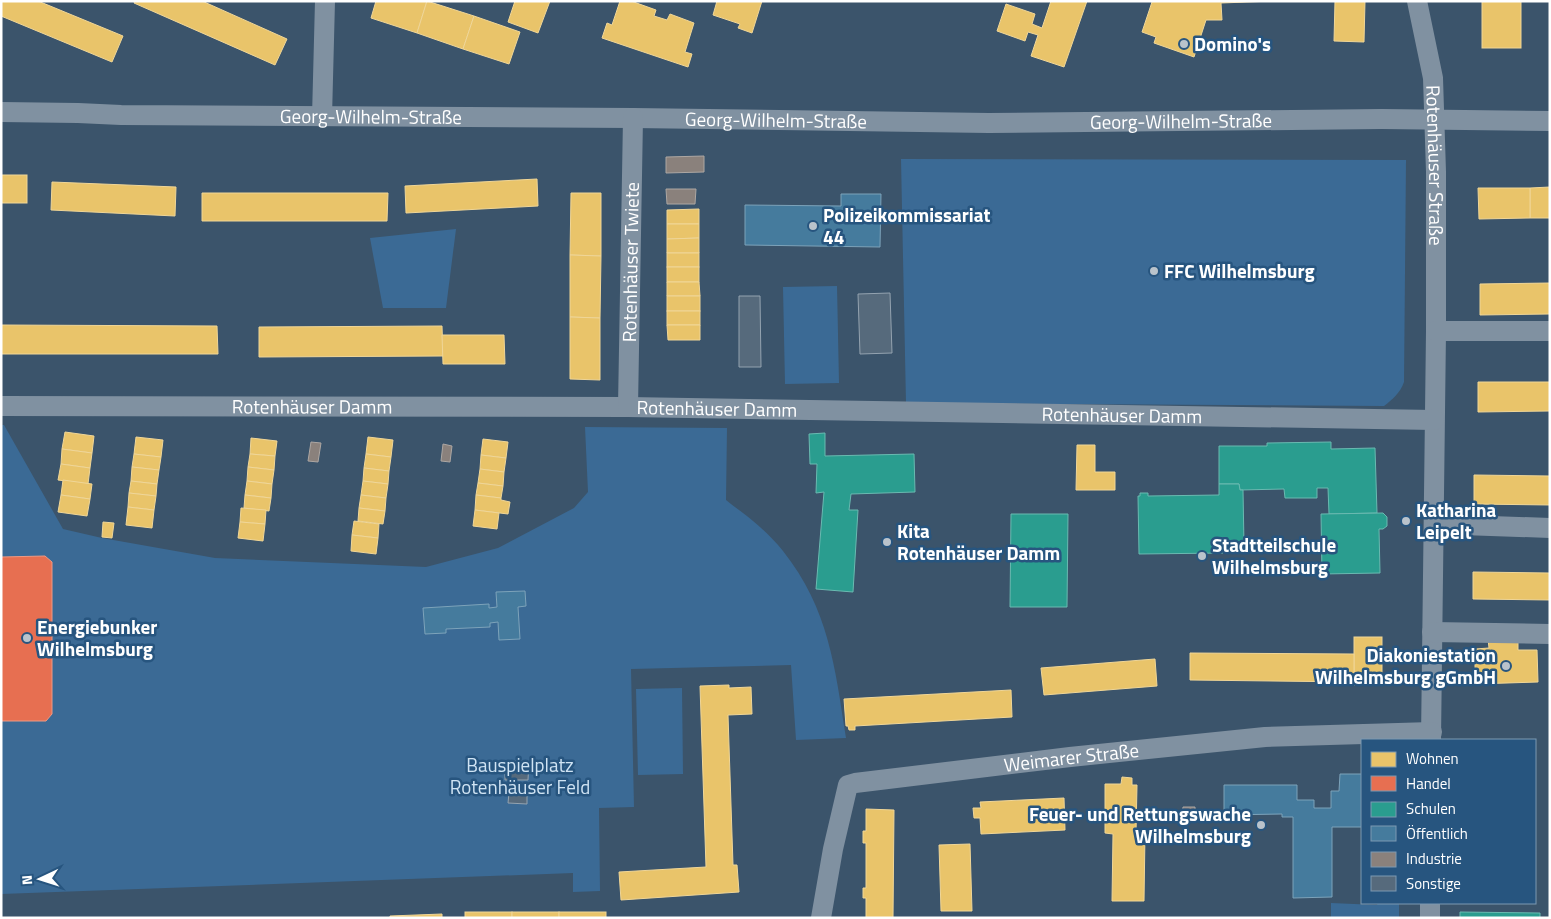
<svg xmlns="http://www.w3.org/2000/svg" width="1551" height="919" viewBox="0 0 1551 919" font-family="'Titillium Web',sans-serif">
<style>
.green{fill:#3b6a95}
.homes{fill:#e9c46a;stroke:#f0d697}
.shops{fill:#e76f51;stroke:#ee9a85}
.schools{fill:#2a9d8f;stroke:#6abab1}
.public{fill:#457b9d;stroke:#7da3ba}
.industry{fill:#8a817c;stroke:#ada7a3}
.building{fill:#566a7c;stroke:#94a3b0}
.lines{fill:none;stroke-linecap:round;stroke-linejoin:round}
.minor{stroke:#8091a1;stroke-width:20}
.poi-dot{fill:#bac3cb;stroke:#27557f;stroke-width:2}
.labels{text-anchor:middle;stroke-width:5;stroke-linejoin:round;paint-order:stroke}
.poi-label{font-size:19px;font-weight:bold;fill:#fff;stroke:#27557f;text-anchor:start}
.street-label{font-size:19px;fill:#fff;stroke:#27557f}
.park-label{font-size:19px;fill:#d0e4f4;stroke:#27557f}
</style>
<rect width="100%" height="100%" fill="#3b546b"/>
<!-- green -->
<g class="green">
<path d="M901 159 1406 160 1404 382C1400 393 1393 399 1384 406L906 403Z"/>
<polygon points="456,229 446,308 383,308 370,238"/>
<polygon points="837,286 839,383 785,384 783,287"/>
<path d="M1 425H4L63 529 102 538 215 558 426 567 498 548 574 508 588 492 585 427 727 428 726 500C734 507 744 513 753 521 764 530 774 540 783 551 829 609 835 667 846 738L796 740 791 665 631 669 634 807 599 808 600 891 573 892V873L1 894V721H46L52 714V562L45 556 1 557Z"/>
<polygon points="682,688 683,774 638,775 636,689"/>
<polygon points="1331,903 1377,905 1378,903 1399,903 1399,918 1331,918"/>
</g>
<!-- homes -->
<g class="homes">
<polygon points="1,1 38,1 123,36 112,62 1,16"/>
<polygon points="135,1 202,1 287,39 275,65 134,3"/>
<polygon points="376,1 427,1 417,33 371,18"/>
<polygon points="427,1 474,16 463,49 417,33"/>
<polygon points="515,1 550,1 538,33 508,22"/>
<polygon points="620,1 631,1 656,10 654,16 667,20 670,14 694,23 685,52 692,54 688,67 602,38 607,23 612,25"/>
<polygon points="717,1 762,1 752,33 738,28 740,24 713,15"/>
<polygon points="1051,1 1087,1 1064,67 1031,56 1038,35 1028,32 1025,41 997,31 1006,4 1035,14 1032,24 1042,28"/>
<polygon points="1150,1 1273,1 1221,3 1222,20 1206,20 1194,57 1154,43 1156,37 1142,32 1152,2"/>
<polygon points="1335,1 1365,1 1364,42 1334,41"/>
<rect x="1482" y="1" width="39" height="47"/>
<polygon points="474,16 520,32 509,64 463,49"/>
<rect x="1" y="175" width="26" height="28"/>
<polygon points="537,179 538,206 406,213 405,186"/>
<polygon points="52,182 176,187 175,216 51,210"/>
<polygon points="1550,187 1550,218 1530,218 1530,188"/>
<polygon points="1478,188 1530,188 1530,218 1479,219"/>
<polygon points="202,193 388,193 387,221 202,221"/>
<polygon points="571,193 601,193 601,256 570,255"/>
<polygon points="699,209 699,224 667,224 667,210"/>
<polygon points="667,224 699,224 699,238 667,239"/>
<polygon points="699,238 699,253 667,253 667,239"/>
<rect x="667" y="253" width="32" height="14"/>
<polygon points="570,255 601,256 600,318 570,317"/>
<rect x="667" y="267" width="32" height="15"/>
<polygon points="667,282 699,282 700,296 667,296"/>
<polygon points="1550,283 1550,314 1480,315 1480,284"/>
<rect x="667" y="296" width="33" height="15"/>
<rect x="667" y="311" width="33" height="14"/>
<polygon points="570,317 600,318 600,380 570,379"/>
<polygon points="1,325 217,326 218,354 1,354"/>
<polygon points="667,325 700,325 700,340 668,340"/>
<polygon points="442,326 443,356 259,357 259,327"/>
<polygon points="442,335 504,335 505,364 443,364"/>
<polygon points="1478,382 1550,382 1550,411 1478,412"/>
<polygon points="65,432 94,436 92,453 62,449"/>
<polygon points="136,437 163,440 161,457 134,454"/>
<polygon points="368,437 393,440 391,457 366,454"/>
<polygon points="251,438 277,441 275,456 250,454"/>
<polygon points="483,439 508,442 506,458 481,455"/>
<polygon points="1077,445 1095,445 1095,472 1115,472 1115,490 1076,490"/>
<polygon points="62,449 92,453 90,468 61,464"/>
<polygon points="134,454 161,457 159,470 132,467"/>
<polygon points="250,454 275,456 274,470 248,467"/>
<polygon points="366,454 391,457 389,471 364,468"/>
<polygon points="481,455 506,458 504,472 480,469"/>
<polygon points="61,464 90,468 88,484 58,480"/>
<polygon points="132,467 159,470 157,484 131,481"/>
<polygon points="248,467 274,470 272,484 247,481"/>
<polygon points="364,468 389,471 388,484 363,481"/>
<polygon points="480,469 504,472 503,486 478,483"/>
<polygon points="1474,475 1550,476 1550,505 1474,504"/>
<polygon points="63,480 92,484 90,499 61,495"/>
<polygon points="131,481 157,484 156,496 129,493"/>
<polygon points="247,481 272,484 271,498 245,495"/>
<polygon points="363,481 388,484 386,498 361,495"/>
<polygon points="478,483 503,486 501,498 476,495"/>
<polygon points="129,493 156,496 154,510 128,507"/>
<polygon points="61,495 90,499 87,516 58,512"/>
<polygon points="245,495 271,498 269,511 244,508"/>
<polygon points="361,495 386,498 385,511 359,508"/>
<polygon points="476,495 501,498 501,500 510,502 508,514 475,510"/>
<polygon points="128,507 154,510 152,528 126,525"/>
<polygon points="241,508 266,510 265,524 240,522"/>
<polygon points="359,508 385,511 383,524 358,521"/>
<polygon points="475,510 499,513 497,529 473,526"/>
<polygon points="354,521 379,524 378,538 352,535"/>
<polygon points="103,522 114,523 112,538 102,537"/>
<polygon points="240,522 265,524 263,541 238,538"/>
<polygon points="352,535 378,538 376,554 351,551"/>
<polygon points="1473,572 1550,573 1550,600 1473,599"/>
<rect x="1354" y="637" width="28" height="48"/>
<polygon points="1488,639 1518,639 1518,650 1537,650 1538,682 1475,684 1475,649 1489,648"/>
<polygon points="1190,653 1354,654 1354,682 1190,680"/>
<polygon points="1155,659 1157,686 1044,695 1041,668"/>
<polygon points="729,685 729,688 751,687 752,714 728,715 733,865 737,865 739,892 621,900 619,872 706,867 700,686"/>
<polygon points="1011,690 1012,717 855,726 855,730 849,730 848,726 846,726 844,699"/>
<polygon points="1122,777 1132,778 1132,785 1137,785 1136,833 1145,833 1144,901 1112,901 1113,834 1105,833 1105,784 1121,784"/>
<polygon points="1064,798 1065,830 981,834 980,818 974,818 973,808 981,808 980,802"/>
<polygon points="866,809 894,810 893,918 866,918 866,898 863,898 863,888 866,888 866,843 863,843 863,831 866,831"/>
<polygon points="970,844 972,911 941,911 939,845"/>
<rect x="465" y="912" width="47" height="6"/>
<rect x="512" y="912" width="47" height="6"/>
<rect x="559" y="912" width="47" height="6"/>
<polygon points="442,914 442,918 390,918 390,916"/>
</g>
<!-- shops -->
<polygon class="shops" points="45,556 52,562 52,714 46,721 1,721 1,557"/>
<!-- schools -->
<g class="schools">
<polygon points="825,433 825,456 914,454 915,492 851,494 849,510 858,510 853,592 816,589 824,492 816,493 817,464 810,464 809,434"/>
<polygon points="1331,442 1331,449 1375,448 1377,513 1329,514 1328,488 1317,488 1317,498 1285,498 1284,489 1240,490 1239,484 1219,484 1219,446 1267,446 1267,443"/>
<polygon points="1219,484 1239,484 1240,490 1243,490 1244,545 1223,545 1223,553 1139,554 1138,496 1140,496 1140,493 1148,493 1148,496 1219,495"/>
<polygon points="1383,513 1387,517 1387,526 1383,529 1379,529 1380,573 1322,574 1321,514"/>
<polygon points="1011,514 1068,514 1067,607 1010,607"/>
<polygon points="1460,912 1540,913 1540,918 1460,918"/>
</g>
<!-- public -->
<g class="public">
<polygon points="841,194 881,194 880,247 745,245 745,205 841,206"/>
<polygon points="525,591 526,606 518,607 520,639 499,640 498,622 490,623 490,627 446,629 446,633 425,634 423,608 489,604 489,608 497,607 496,592"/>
<polygon points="1340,774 1362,774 1362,827 1332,827 1332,897 1293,898 1293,817 1282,817 1282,814 1224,815 1224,785 1297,785 1297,800 1314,800 1314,808 1331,808 1331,791 1339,791"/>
</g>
<!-- industry -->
<g class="industry">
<polygon points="704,156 704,172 666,173 666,157"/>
<polygon points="666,189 696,189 695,204 667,204"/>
<polygon points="311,442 321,443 318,462 308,461"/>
<polygon points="443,444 452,446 450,462 441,461"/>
<polygon points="1183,807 1195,807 1195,816 1182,816"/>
</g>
<!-- building -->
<g class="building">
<polygon points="890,293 892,353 860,354 858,294"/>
<polygon points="739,296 760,296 761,367 739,367"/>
<polygon points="505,761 529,761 528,780 505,780"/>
<polygon points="509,793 527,794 527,804 508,803"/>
</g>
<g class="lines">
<!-- minor -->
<g class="minor">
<path id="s1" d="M1417 1 1433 78 1436 172V331L1431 740"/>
<path id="s2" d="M1 112 78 113 121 115 633 118 989 123 1382 119 1550 121"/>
<polyline points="322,117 325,1"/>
<polyline points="1436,331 1550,331"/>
<path id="s3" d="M1 406 628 407 1434 420"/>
<path id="s4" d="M628 407 633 118"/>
<polyline points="1434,524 1550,528"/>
<polyline points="1432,632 1550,634"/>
<path id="s5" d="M821 918 833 849 848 785 855 783 1070 757 1265 737 1432 732"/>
<polyline points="1430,918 1430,903"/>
</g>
</g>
<!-- markers -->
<g class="poi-dot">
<circle cx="1184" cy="44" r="5"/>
<circle cx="813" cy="226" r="5"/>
<circle cx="1154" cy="271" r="5"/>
<circle cx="1406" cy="521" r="5"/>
<circle cx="887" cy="542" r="5"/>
<circle cx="1202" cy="556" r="5"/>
<circle cx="27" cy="638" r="5"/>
<circle cx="1506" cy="666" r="5"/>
<circle cx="1261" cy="825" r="5"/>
</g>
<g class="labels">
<!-- poi labels -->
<g class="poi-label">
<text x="1194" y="51">Domino's</text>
<text x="823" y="222">Polizeikommissariat<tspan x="823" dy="22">44</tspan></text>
<text x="1164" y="278">FFC Wilhelmsburg</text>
<text x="1416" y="517">Katharina<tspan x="1416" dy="22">Leipelt</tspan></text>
<text x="897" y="538">Kita<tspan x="897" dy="22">Rotenhäuser Damm</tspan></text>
<text x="1212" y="552">Stadtteilschule<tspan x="1212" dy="22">Wilhelmsburg</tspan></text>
<text x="37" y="634">Energiebunker<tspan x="37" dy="22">Wilhelmsburg</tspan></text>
<text x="1496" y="662" text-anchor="end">Diakoniestation<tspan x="1496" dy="22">Wilhelmsburg gGmbH</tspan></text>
<text x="1251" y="821" text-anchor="end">Feuer- und Rettungswache<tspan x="1251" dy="22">Wilhelmsburg</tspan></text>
</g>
<!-- street labels -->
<g class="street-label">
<text dy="7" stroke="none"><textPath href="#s2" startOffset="370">Georg-Wilhelm-Straße</textPath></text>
<text dy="7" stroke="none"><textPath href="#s2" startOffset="775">Georg-Wilhelm-Straße</textPath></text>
<text dy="7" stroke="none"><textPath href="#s2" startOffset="1180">Georg-Wilhelm-Straße</textPath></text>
<text dy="7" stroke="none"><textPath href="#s1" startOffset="166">Rotenhäuser Straße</textPath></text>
<text dy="7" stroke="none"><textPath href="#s4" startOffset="145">Rotenhäuser Twiete</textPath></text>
<text dy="7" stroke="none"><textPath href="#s3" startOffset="311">Rotenhäuser Damm</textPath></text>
<text dy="7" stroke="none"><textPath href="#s3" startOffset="716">Rotenhäuser Damm</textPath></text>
<text dy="7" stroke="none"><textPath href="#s3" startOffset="1121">Rotenhäuser Damm</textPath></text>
<text dy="7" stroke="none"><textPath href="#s5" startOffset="361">Weimarer Straße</textPath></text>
</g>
<!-- park labels -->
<g class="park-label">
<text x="520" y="772">Bauspielplatz<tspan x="520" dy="22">Rotenhäuser Feld</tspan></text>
</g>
</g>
<!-- border -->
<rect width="1551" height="919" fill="none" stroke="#ffffff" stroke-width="5"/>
<!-- legend -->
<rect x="1361" y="739" width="175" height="165" fill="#27557f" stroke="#7d99b2"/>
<rect x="1371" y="752" width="25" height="15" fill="#e9c46a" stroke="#7d99b2"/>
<text x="1406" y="764" font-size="15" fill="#ffffff">Wohnen</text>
<rect x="1371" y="776" width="25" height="15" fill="#e76f51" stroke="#7d99b2"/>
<text x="1406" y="789" font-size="15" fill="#ffffff">Handel</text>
<rect x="1371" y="802" width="25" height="15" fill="#2a9d8f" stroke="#7d99b2"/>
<text x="1406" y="814" font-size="15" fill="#ffffff">Schulen</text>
<rect x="1371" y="826" width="25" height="15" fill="#457b9d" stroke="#7d99b2"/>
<text x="1406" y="839" font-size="15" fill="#ffffff">Öffentlich</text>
<rect x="1371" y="852" width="25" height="15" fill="#8a817c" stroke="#7d99b2"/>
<text x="1406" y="864" font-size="15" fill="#ffffff">Industrie</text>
<rect x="1371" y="876" width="25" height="15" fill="#566a7c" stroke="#7d99b2"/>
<text x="1406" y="889" font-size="15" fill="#ffffff">Sonstige</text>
<!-- north arrow -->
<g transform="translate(40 879) rotate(266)" stroke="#27557f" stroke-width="4" paint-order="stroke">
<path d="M0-4L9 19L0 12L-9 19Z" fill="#ffffff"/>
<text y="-8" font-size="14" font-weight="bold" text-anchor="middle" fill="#ffffff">N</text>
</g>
</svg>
